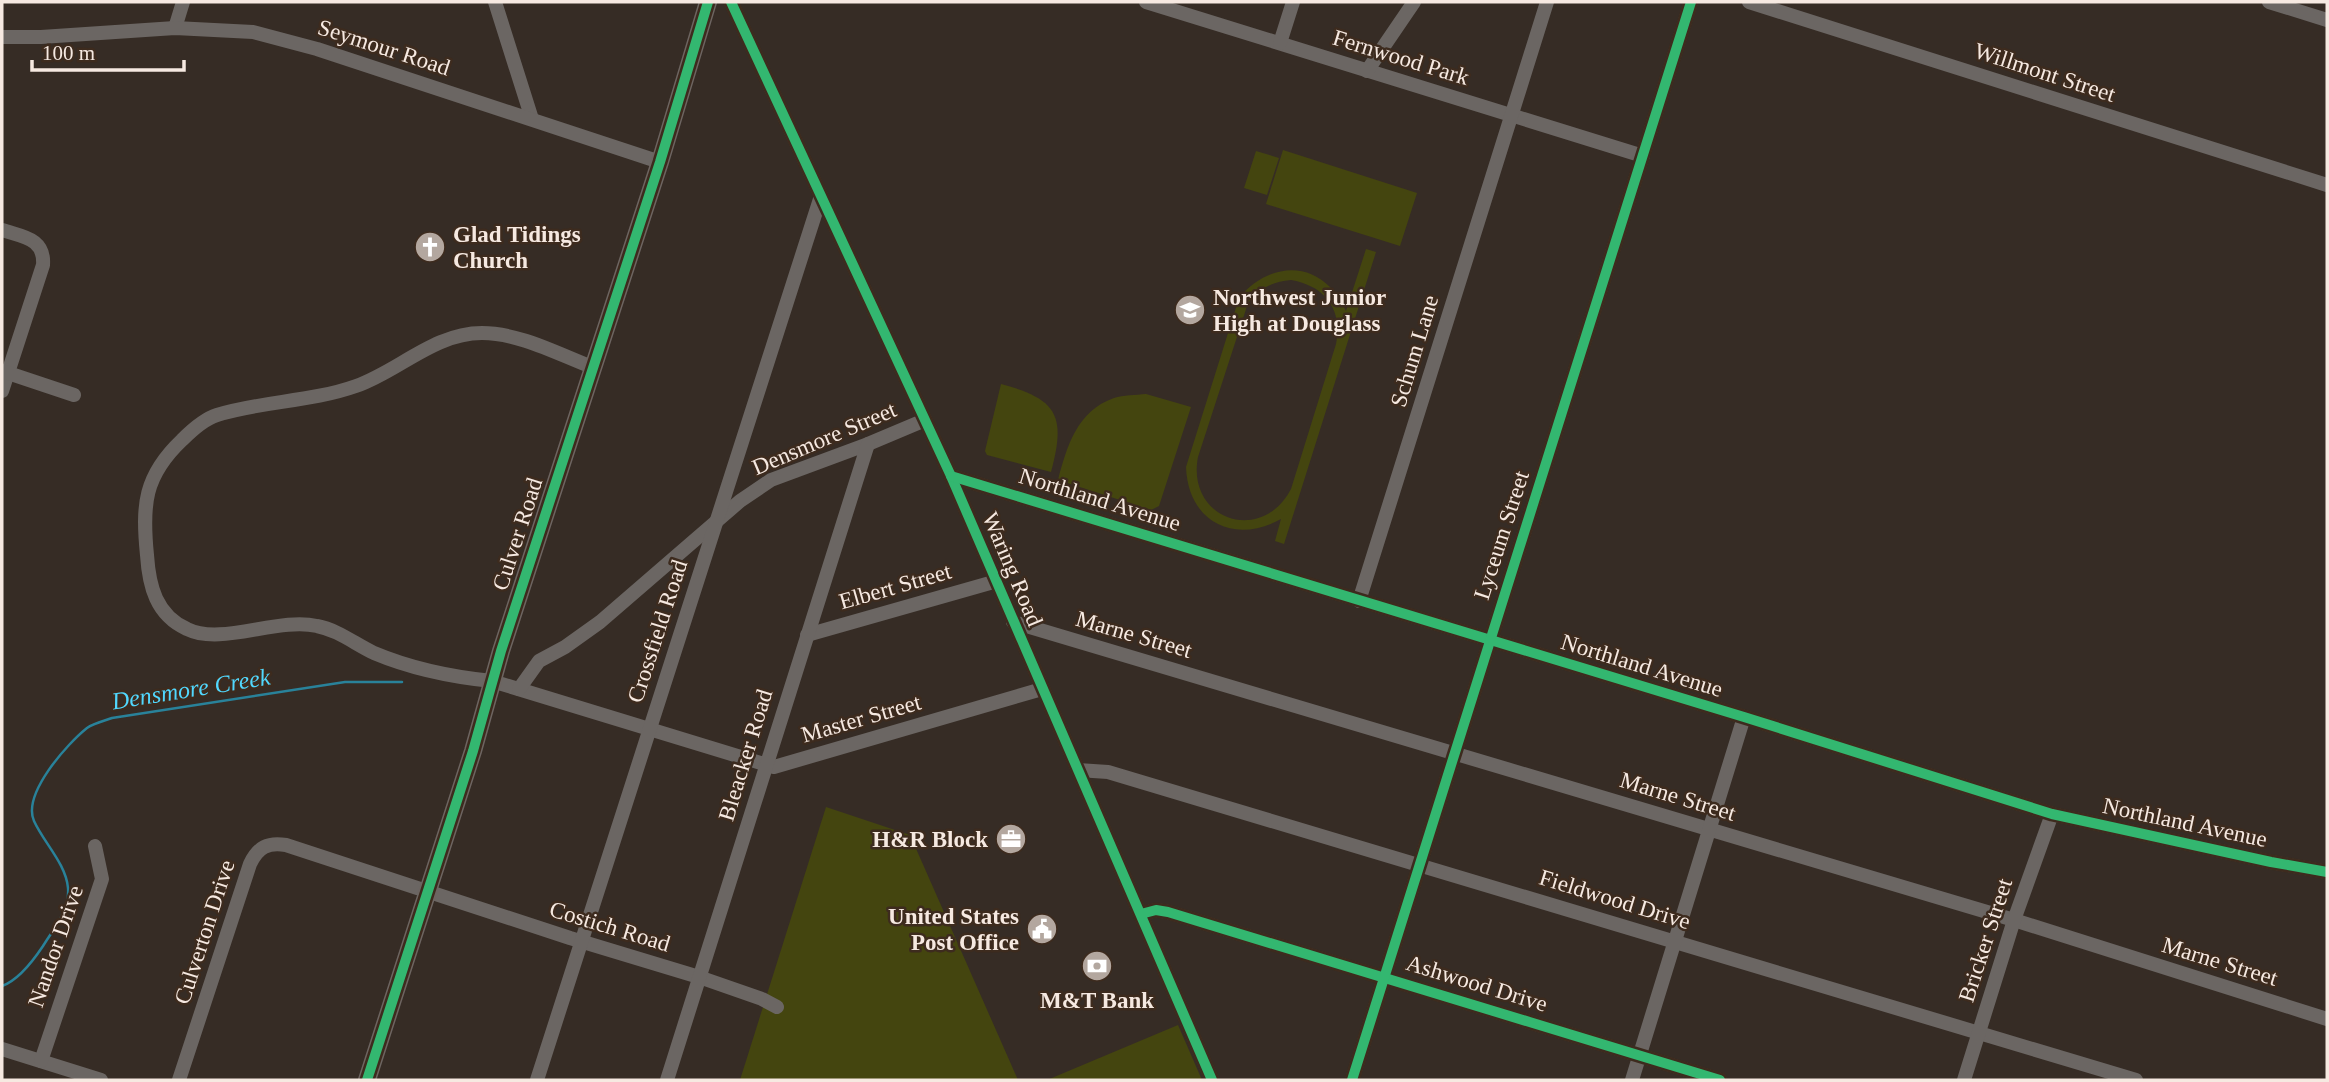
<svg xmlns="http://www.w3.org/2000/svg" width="2329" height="1082" viewBox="0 0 2329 1082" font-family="'Times New Roman',serif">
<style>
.green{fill:#44450f;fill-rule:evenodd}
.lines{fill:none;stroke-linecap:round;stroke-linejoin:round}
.stream{stroke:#29829a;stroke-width:2.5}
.minor{stroke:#6b6663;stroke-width:14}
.major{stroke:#6d6561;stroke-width:18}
.cycleway-casing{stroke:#3d2b1e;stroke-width:15}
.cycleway{stroke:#33b770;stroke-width:10}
.labels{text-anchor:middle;stroke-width:5;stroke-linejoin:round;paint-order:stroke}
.street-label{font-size:23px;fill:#f6e9e1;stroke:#3d2b1e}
.poi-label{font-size:23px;font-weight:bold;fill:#f6e9e1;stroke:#3d2b1e;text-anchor:start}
.water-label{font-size:24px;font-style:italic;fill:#51d8fe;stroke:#3d2b1e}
</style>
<rect width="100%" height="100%" fill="#362c25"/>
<!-- green -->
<g class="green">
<polygon points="1283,150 1417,193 1400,246 1266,204"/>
<polygon points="1256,151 1279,158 1267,195 1244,188"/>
<path d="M1366 249 1376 252 1284 544 1275 541 1281 519C1234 545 1188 522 1186 467L1239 298C1263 269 1302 258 1331 288 1338 294 1342 303 1346 311ZM1291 280C1325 286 1343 309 1336 344L1291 489C1261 546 1186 519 1198 457L1248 303C1260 288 1272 282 1291 280Z"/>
<path d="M1001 384C1058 399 1066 416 1051 472L987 455 985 451Z"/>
<path d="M1146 394 1191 407 1159 506 1151 510 1058 480C1067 446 1077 411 1114 398 1123 395 1136 395 1146 394Z"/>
<polygon points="826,807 910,835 1018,1080 740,1080"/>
<polygon points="1178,1025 1202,1080 1047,1080"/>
</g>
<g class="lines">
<!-- stream -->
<path class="stream" d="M2 986C19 980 33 961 43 946 54 928 70 910 68 888 66 864 44 843 34 821 22 794 67 744 87 728 94 723 104 721 112 718L345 682H402"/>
<!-- minor -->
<g class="minor">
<polyline points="495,2 532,119"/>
<polyline points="731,2 951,476 1212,1080"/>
<polyline points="1146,2 1643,156"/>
<polyline points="1749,2 2327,185"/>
<polyline points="2269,2 2327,20"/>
<polyline points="175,28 183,2"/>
<polyline points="2,37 41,37 175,28 253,32 317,49 660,162"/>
<polyline points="1280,43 1293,2"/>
<polyline points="1367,71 1414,2"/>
<path d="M2 230C23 237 45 238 43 265L2 391"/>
<path d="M592 367C558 354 519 333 482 333 434 333 399 371 356 386 311 402 262 401 217 415 204 419 192 430 182 440 144 476 142 505 147 555 149 586 156 615 187 629 221 646 278 617 317 626 338 630 355 644 374 653 412 669 452 677 492 681L774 767 1042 689"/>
<polyline points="2,371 74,395"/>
<polyline points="951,476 1744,717 2052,814 2271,862 2327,872"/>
<polyline points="1359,601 1547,2"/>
<polyline points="1013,622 2014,920 2327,1019"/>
<polyline points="807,635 997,581"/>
<polyline points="519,689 539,661 565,647 600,622 740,501 771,480 868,444 925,420"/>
<polyline points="1078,770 1108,772 2136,1080"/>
<polyline points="1141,914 1156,910 1168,912 1720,1080"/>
<polyline points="2,1049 101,1080"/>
<polyline points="41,1061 102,879 95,846"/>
<path d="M179 1080 250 864C258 847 268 842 286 845L570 938 699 977 762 999 777 1007"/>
<polyline points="537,1080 821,196"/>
<polyline points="667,1080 868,444"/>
<polyline points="1352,1080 1691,2"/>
<polyline points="1632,1080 1744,717"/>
<polyline points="1964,1080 2014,920 2052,814"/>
</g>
<!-- major -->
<polyline class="major" points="367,1080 473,751 501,651 660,162 708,2"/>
<!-- cycleway casing -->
<g class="cycleway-casing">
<g id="cycleway">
<polyline points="731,2 951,476 1212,1080"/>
<polyline points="951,476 1744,717 2052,814 2271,862 2327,872"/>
<polyline points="1141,914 1156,910 1168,912 1720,1080"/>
<polyline points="367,1080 473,751 501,651 660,162 708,2"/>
<polyline points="1352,1080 1691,2"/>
</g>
</g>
<!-- cycleway -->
<use href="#cycleway" class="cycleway"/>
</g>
<!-- icons -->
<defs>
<g id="church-disc" transform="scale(1.575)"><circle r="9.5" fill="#b3a79f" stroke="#3d2b1e"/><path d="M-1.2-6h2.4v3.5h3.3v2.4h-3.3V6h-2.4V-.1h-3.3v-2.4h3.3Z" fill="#fff"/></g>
<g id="school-disc" transform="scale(1.575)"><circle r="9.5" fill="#b3a79f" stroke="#3d2b1e"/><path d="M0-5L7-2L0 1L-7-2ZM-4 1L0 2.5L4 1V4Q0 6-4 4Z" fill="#fff"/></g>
<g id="office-disc" transform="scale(1.575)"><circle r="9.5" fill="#b3a79f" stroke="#3d2b1e"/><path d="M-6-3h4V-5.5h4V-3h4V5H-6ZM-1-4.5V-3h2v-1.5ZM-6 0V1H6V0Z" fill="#fff"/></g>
<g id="civic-disc" transform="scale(1.575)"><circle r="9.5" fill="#b3a79f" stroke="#3d2b1e"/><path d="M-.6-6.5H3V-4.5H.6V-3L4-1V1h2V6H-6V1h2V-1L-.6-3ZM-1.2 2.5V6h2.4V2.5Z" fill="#fff"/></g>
<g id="bank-disc" transform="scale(1.575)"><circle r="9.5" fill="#b3a79f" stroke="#3d2b1e"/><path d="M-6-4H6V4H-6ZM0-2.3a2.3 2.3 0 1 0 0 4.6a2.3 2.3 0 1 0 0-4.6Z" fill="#fff"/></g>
</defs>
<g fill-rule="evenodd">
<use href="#church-disc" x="430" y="247"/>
<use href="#school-disc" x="1190" y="310"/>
<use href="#office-disc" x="1011" y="839"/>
<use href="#civic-disc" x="1042" y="929"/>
<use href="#bank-disc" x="1097" y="966"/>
</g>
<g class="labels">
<!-- street labels -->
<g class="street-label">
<text transform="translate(384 47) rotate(18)" y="8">Seymour Road</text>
<text transform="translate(1401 57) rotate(17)" y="8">Fernwood Park</text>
<text transform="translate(2045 72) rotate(18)" y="8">Willmont Street</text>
<text transform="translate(1414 351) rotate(-73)" y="8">Schum Lane</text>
<text transform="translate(824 438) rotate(-23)" y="8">Densmore Street</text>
<text transform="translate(1100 499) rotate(17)" y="8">Northland Avenue</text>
<text transform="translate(517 534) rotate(-72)" y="8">Culver Road</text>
<text transform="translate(1501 535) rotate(-72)" y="8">Lyceum Street</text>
<text transform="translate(1013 569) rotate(67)" y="8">Waring Road</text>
<text transform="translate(895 586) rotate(-16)" y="8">Elbert Street</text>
<text transform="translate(657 631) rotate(-72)" y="8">Crossfield Road</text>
<text transform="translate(1134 634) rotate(16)" y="8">Marne Street</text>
<text transform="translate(1642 665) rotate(17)" y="8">Northland Avenue</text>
<text transform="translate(861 718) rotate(-16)" y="8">Master Street</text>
<text transform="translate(745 755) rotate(-73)" y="8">Bleacker Road</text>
<text transform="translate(1678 796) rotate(17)" y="8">Marne Street</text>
<text transform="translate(2185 822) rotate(12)" y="8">Northland Avenue</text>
<text transform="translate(1615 899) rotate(17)" y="8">Fieldwood Drive</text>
<text transform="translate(610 926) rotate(17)" y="8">Costich Road</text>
<text transform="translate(204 932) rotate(-72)" y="8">Culverton Drive</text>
<text transform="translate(1985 940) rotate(-72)" y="8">Bricker Street</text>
<text transform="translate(55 946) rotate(-71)" y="8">Nandor Drive</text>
<text transform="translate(2220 961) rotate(17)" y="8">Marne Street</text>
<text transform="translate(1477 983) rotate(17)" y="8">Ashwood Drive</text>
</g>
<!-- poi labels -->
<g class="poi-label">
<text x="453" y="242">Glad Tidings<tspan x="453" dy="26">Church</tspan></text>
<text x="1213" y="305">Northwest Junior<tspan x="1213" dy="26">High at Douglass</tspan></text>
<text x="988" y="847" text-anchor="end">H&amp;R Block</text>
<text x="1019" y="924" text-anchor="end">United States<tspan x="1019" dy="26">Post Office</tspan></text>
<text x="1097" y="1008" text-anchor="middle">M&amp;T Bank</text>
</g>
<!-- water labels -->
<g class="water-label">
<text transform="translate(191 689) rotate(-9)" y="8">Densmore Creek</text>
</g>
</g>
<!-- border -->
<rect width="2329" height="1082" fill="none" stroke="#f6e9e1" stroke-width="7"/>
<!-- scale -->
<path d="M32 60v10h152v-10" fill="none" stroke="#f6e9e1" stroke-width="3.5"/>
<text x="42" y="60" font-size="21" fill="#f6e9e1" stroke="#3d2b1e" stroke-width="5" paint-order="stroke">100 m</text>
</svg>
